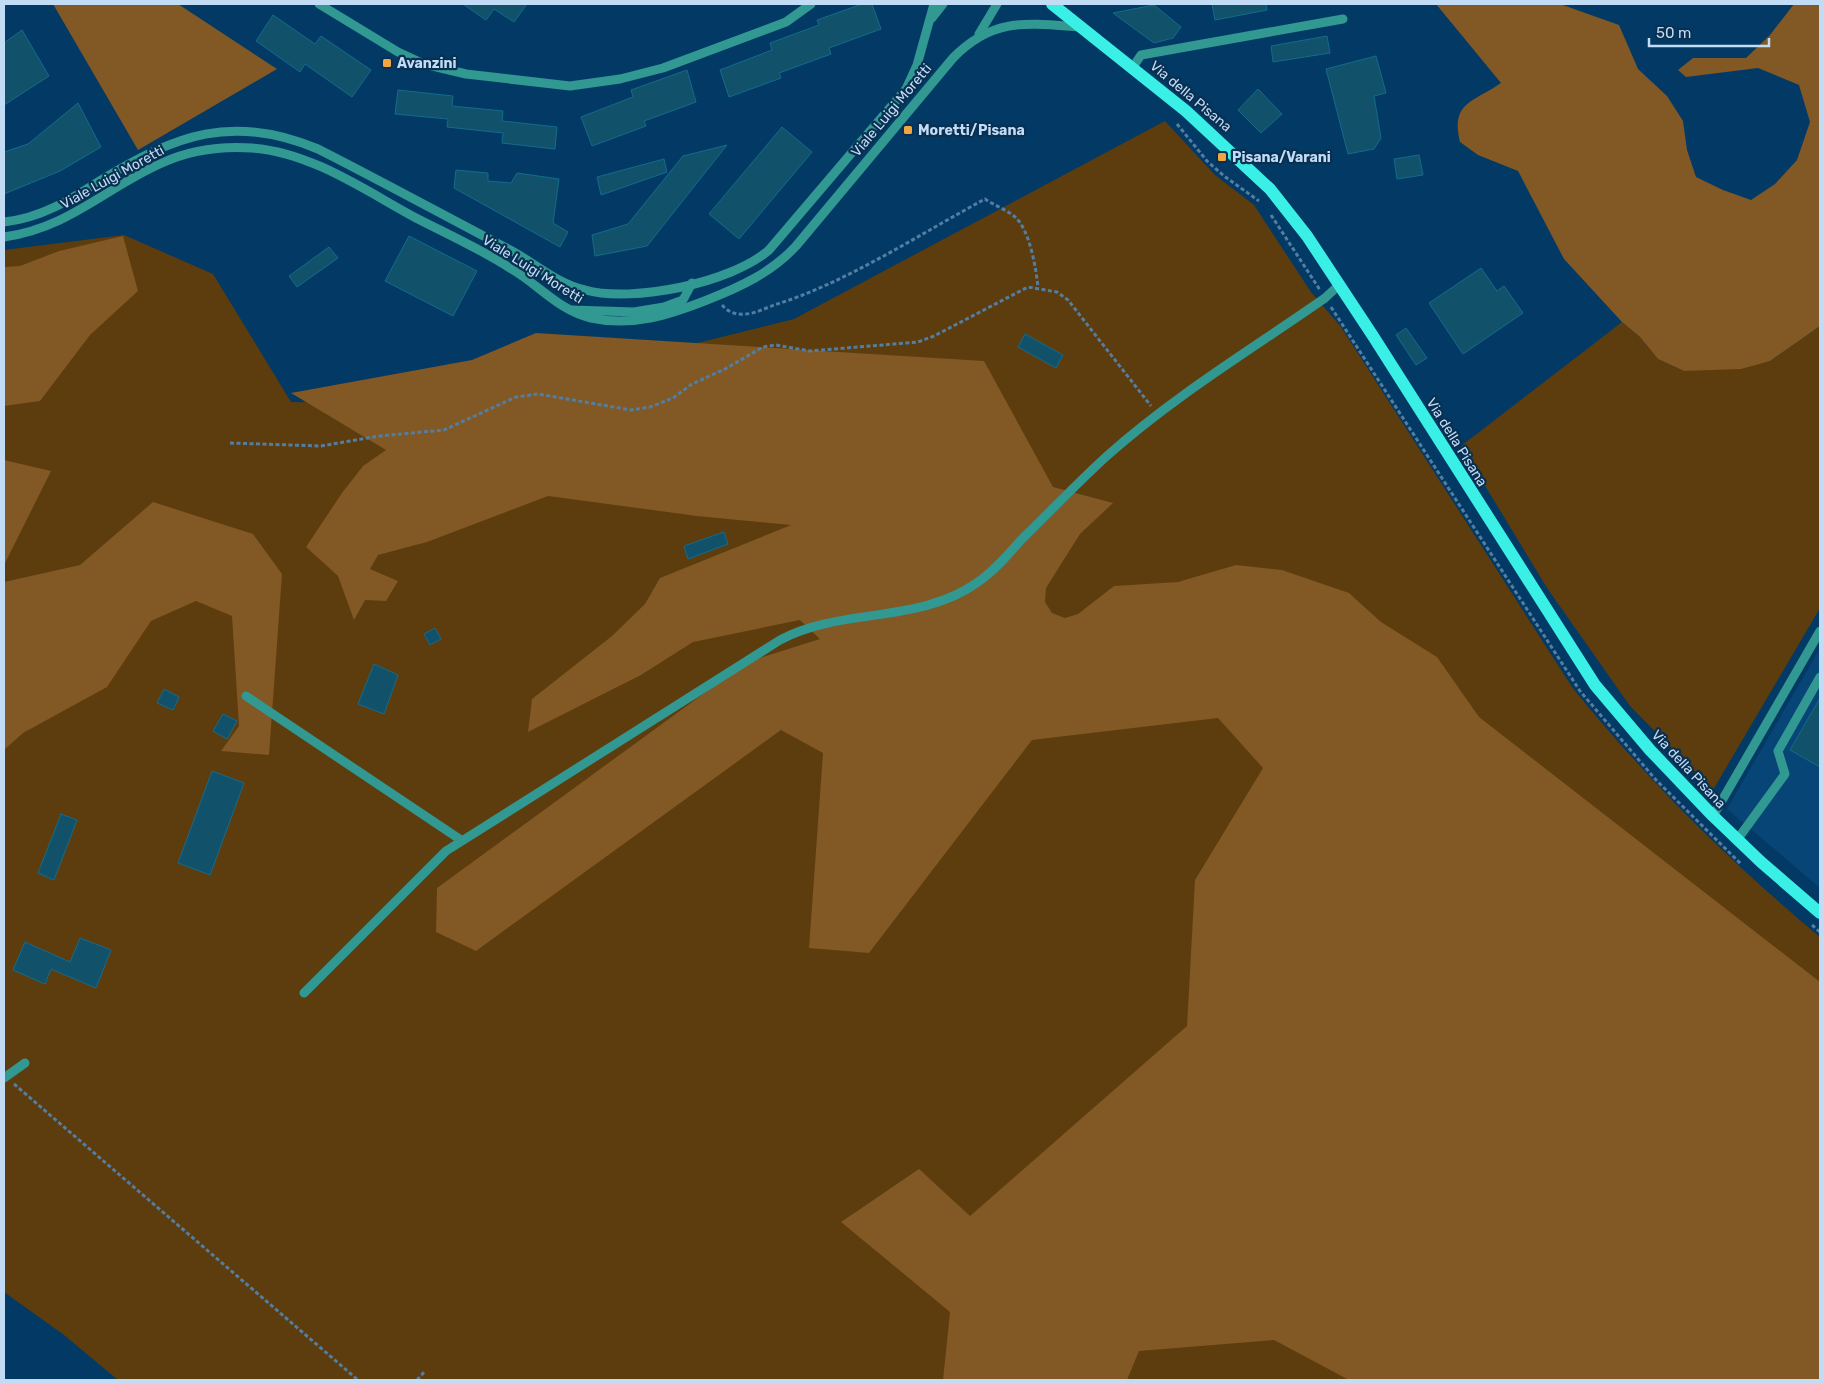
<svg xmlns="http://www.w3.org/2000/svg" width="1824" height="1384" viewBox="0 0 1824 1384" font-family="Rubik,sans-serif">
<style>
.built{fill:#064576}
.green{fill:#5d3c0e}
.forest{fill:#825824}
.building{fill:#11516a;stroke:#146b8c}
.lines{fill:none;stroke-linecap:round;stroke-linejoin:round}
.path{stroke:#537ea2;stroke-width:3;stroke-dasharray:4 2.5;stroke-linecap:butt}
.minor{stroke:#319892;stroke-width:9}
.major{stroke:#3af0e6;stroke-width:12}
.poi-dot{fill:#f2a541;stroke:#093051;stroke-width:2}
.labels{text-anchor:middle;stroke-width:4.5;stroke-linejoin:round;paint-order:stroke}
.poi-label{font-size:14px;font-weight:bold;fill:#c2dcf6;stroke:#093051;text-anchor:start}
.street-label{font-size:14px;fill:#c2dcf6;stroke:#093051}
</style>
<rect width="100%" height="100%" fill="#033a65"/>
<!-- built -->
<polygon class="built" points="1820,648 1820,888 1727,809"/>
<!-- green -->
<g class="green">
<path d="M1165 121 1215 175 1254 205 1311 292 1341 327 1572 687C1646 779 1729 861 1820 937V1380H118L64 1335 4 1292V250L124 235 213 274 291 402 411 404 657 353 794 319Z"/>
<polygon points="1622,322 1640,337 1658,359 1684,371 1770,361 1820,326 1820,608 1713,790 1630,706 1547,588 1461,446"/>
</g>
<!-- forest -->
<g class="forest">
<polygon points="53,4 178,4 277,69 138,150"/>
<path d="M1436 4H1560L1619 25 1638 69 1667 96 1683 121 1687 150 1696 177 1723 190 1751 200 1775 184 1797 160 1810 122 1799 85 1758 68 1686 77 1678 70 1693 58H1746L1770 35 1794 4H1820V326L1770 361 1741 369 1684 371 1658 359 1640 337 1622 322 1564 259 1518 171 1478 155 1460 142C1450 102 1474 102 1501 83Z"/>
<polygon points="123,236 138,291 90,335 40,401 4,406 4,267 20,266 59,251"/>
<polygon points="536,333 984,361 1053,487 1113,503 1080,534 1046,588 1045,602 1052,613 1065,618 1078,614 1114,586 1178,582 1236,565 1282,570 1349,593 1381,622 1437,657 1479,717 1820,982 1820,1380 1349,1380 1274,1340 1139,1351 1127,1380 943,1380 950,1312 841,1222 919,1169 970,1216 1187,1026 1195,880 1263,768 1218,718 1032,740 869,953 809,948 823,753 781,730 476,951 436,932 437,888 747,662 820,639 800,620 693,642 641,675 528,732 532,699 612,636 645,604 660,578 791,525 697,516 548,496 427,542 378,555 370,569 398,581 386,601 365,600 354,620 338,576 306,547 342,493 363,466 386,450 291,393 472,360"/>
<polygon points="4,460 51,471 4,565"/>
<polygon points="153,502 253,534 282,574 269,755 221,751 239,726 232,616 196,601 151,621 107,687 23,733 4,750 4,582 80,565"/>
</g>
<!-- building -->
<g class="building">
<polygon points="463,4 527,4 514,22 494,9 486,20"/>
<polygon points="862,4 872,4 881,29 829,48 831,54 779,73 781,78 729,97 720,70 772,50 770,43 819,25 817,20"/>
<polygon points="1212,4 1266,4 1267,10 1215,20"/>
<polygon points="1154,5 1181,27 1173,38 1154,43 1113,13"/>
<polygon points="273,15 315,44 321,36 371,70 352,97 305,64 300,72 256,41"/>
<polygon points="22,30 49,76 4,105 4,43"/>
<polygon points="1327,36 1330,53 1273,62 1271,46"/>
<polygon points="1376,56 1386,93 1374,96 1381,138 1374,149 1348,154 1326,69"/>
<polygon points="687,70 696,102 644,121 646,126 592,146 581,117 633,97 631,90"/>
<polygon points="1258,89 1282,114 1261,133 1238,110"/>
<polygon points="398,90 453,96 452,106 503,111 502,121 557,127 555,149 502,143 503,133 447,127 448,119 395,114"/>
<polygon points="78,103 101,147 60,171 4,194 4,152 28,144"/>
<polygon points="782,127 812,152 739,239 709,214"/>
<polygon points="727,145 647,246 595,256 592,235 628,224 683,156"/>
<polygon points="1419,155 1423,175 1397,179 1394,159"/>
<polygon points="664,159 667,172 601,195 597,177"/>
<polygon points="456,170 488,173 488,181 511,183 517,173 559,179 553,223 568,232 560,247 454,188"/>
<polygon points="409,236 477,271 453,316 385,281"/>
<polygon points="329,247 338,258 297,287 289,276"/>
<polygon points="1481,268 1497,291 1504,286 1523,313 1463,354 1429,303"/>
<polygon points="1406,328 1427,358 1416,365 1396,335"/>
<polygon points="1025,334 1063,355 1056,368 1018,347"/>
<polygon points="724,532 728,544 688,559 684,546"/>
<polygon points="435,628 441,639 430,645 424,634"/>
<polygon points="374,664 398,675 384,714 358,704"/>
<polygon points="164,689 179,697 173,710 157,703"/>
<polygon points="1820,698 1820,767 1790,750"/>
<polygon points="223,714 237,721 227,739 213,731"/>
<polygon points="212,771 244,783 210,875 178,863"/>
<polygon points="61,814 77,820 54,880 38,873"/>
<polygon points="80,938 111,950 96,988 51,969 45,984 13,970 25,942 70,962"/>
</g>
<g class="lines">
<!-- path -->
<g class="path">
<polyline points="1177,124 1207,161 1224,176 1259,201"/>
<polyline points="1271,215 1320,290"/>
<path d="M722 305C728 312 736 315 745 314 754 314 766 308 774 305 844 284 920 234 985 199 994 205 1007 210 1015 217 1030 230 1036 269 1038 287"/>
<polyline points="1331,307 1580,691 1656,780 1741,864"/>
<polyline points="230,443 321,446 379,436 444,430 516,397 538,394 631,410 650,407 673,398 692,384 725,369 763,347 776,345 810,351 918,342 934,336 1028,287 1057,292 1068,300 1151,406"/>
<polyline points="1812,925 1820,932"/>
<polyline points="14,1084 358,1380"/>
<polyline points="417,1380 425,1371"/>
</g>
<!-- minor -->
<g class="minor">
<polyline points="319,4 398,52 424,64 466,74 570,86 620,79 663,68 786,22 811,4"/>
<polyline points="932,18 943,4"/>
<polyline points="979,34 997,4"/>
<polyline points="1133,67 1141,55 1343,19"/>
<path d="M4 222C41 218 70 200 101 180 176 135 232 113 318 149 383 182 447 217 512 251 536 264 558 284 585 290 633 303 731 283 769 250L906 89 917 65 934 4"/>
<path d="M4 237C69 228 105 188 162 163 190 150 221 146 252 148 311 152 366 191 416 218 449 235 483 250 513 270 540 286 560 311 591 318 632 327 669 315 707 300 740 287 771 273 796 246L953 58C993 17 1027 23 1081 27"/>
<polyline points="572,310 634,312 664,307 683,300 692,283"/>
<polyline points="246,696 461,840"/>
<polyline points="1713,816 1820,631"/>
<polyline points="1737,840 1785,774 1778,751 1820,677"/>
<path d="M304 993 446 851 780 640C841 607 920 624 978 582 994 571 1008 555 1021 540 1050 512 1078 482 1108 455 1174 396 1252 349 1325 298L1339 285"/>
<polyline points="4,1078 25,1063"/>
</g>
<!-- major -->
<polyline class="major" points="1052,4 1186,111 1270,189 1307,236 1373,336 1595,685 1650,750 1713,816 1761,862 1820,913"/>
</g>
<!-- markers -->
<g class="poi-dot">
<rect x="382" y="58" width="10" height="10" rx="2.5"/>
<rect x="903" y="125" width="10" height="10" rx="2.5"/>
<rect x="1217" y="152" width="10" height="10" rx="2.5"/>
</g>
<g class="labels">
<!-- poi labels -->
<g class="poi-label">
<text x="397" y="68">Avanzini</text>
<text x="918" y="135">Moretti/Pisana</text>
<text x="1232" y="162">Pisana/Varani</text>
</g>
<!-- street labels -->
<g class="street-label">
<text transform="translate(1191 96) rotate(40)" y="5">Via della Pisana</text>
<text transform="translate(891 110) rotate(-50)" y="5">Viale Luigi Moretti</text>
<text transform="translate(112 177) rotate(-29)" y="5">Viale Luigi Moretti</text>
<text transform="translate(533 269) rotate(32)" y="5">Viale Luigi Moretti</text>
<text transform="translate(1457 442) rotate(58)" y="5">Via della Pisana</text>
<text transform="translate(1689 769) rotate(47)" y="5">Via della Pisana</text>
</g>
</g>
<!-- border -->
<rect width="1824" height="1384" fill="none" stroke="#c2dcf6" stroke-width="10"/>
<!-- scale -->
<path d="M1649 38v8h120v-8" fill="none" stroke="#c2dcf6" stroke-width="2.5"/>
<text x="1656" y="38" font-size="15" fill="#c2dcf6" stroke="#093051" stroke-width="4" paint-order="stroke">50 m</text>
</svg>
